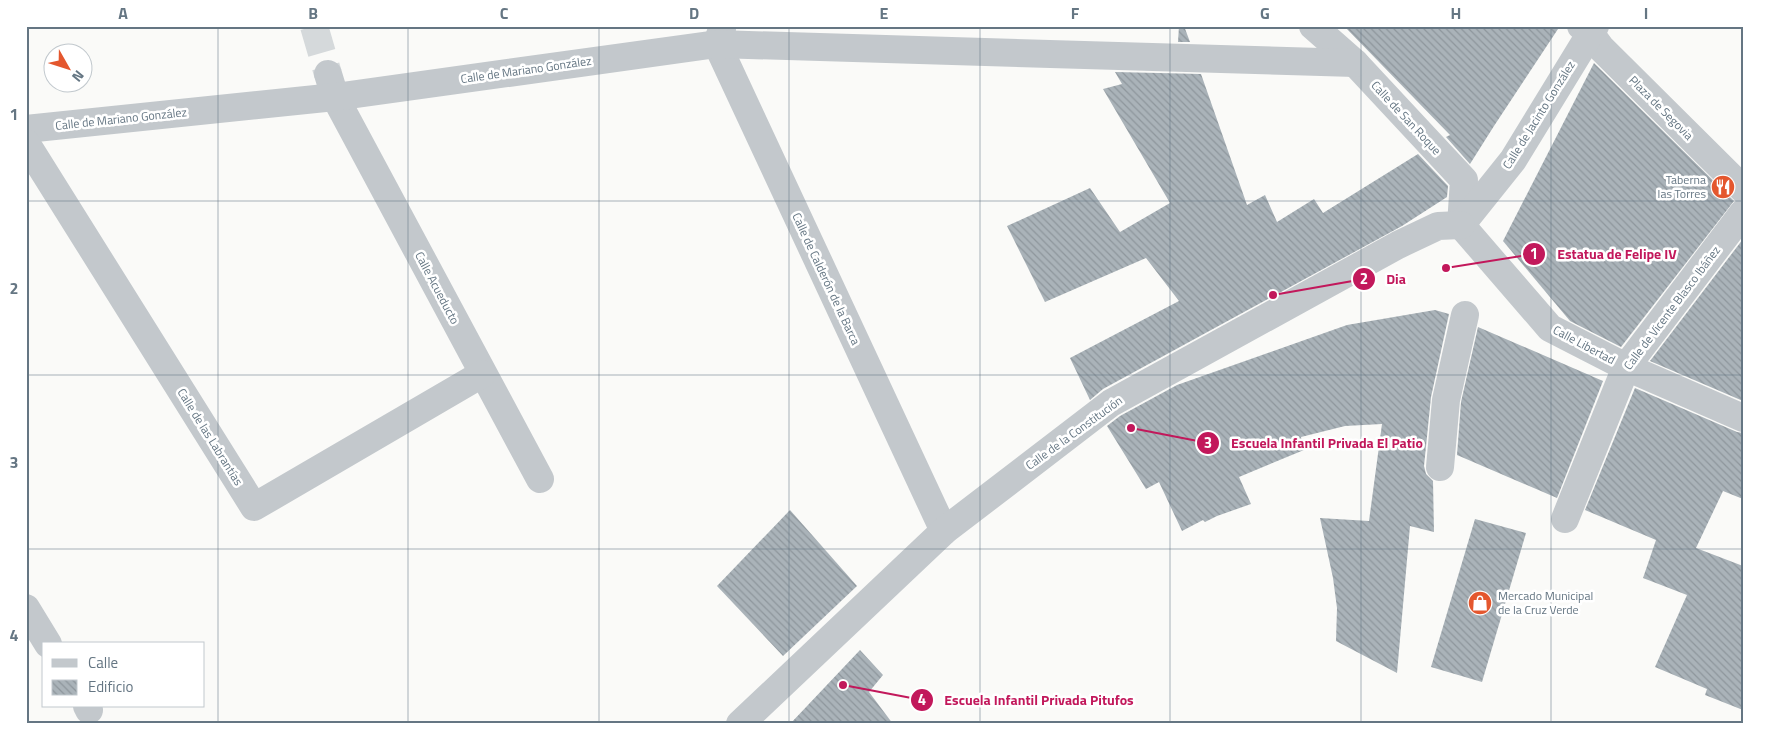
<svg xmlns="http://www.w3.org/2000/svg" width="1769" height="750" viewBox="0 0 1769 750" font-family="'Titillium Web',sans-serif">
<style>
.building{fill:url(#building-back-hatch)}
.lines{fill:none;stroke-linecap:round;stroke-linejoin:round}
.minor-tunnel{stroke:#d5d9db;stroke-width:28;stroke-dasharray:28 14;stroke-linecap:butt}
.minor{stroke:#c3c8cc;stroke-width:28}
.grid{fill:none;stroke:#657683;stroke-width:1;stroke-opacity:0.55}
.labels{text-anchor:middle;stroke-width:5;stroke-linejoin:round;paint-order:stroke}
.street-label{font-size:12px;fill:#657683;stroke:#fff}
.poi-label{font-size:12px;fill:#657683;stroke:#fff;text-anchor:end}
.leader{fill:none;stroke:#c2185b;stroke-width:2}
.callout-dot{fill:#c2185b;stroke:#fff;stroke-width:2}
.mark-label{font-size:15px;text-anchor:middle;font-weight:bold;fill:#fff}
.callout-label{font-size:14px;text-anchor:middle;font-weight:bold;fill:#c2185b;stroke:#fff;stroke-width:5;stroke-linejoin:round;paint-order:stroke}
.neatline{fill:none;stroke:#657683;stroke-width:2}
.grid-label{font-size:16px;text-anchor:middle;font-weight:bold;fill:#657683}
</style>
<defs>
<pattern id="building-back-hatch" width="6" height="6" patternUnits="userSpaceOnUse" patternTransform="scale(1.25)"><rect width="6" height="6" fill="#aab3b9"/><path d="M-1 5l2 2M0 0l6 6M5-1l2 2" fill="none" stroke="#8e969c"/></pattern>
</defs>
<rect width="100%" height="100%" fill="#fafaf8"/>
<!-- building -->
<g class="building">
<polygon points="1179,26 1184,26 1190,42 1178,42"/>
<polygon points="1344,26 1560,26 1494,126 1470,164 1446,137 1450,135"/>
<polygon points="1594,63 1734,201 1621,347 1570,321 1503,241"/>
<polygon points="1115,72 1201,74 1247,205 1265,195 1277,222 1314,199 1323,213 1418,154 1448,186 1447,197 1402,226 1103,389 1090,400 1070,358 1179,301 1146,258 1045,302 1007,226 1090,188 1120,232 1170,203 1103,89 1122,84"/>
<polygon points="1743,239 1743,401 1650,361"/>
<polygon points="1435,310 1449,314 1431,397 1424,466 1426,474 1433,481 1434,532 1410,526 1397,673 1336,641 1337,608 1333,578 1320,518 1369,521 1382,424 1345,426 1301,437 1304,450 1239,477 1251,504 1217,516 1205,522 1203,520 1182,531 1159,482 1146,489 1107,426 1120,416 1177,385 1347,325"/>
<polygon points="1478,327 1603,381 1557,498 1457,455 1461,402"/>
<polygon points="1635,388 1737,432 1743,433 1743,499 1723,491 1696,548 1743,566 1743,710 1705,695 1707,689 1655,667 1687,595 1643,578 1656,540 1585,510"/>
<polygon points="790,510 857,586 783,656 717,586"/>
<polygon points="1475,519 1526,533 1482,682 1431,667"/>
<polygon points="860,650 883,675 869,692 893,724 790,724"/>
</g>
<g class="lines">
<!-- minor-tunnel -->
<polyline class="minor-tunnel" points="314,26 328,74"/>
<!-- minor -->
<g class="minor">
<polyline points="1313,26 1355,63 1464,180 1461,225"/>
<polyline points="1581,26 1590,33 1601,48 1743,189"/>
<polyline points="722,29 717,44 944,531"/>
<polyline points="328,74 335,97 540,479"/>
<polyline points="26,129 335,97 717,44 1355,63"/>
<polyline points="26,143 254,507 482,374"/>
<polyline points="1461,225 1550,328 1626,367 1743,418"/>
<polyline points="1461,225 1513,160 1595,26"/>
<polyline points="1440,467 1446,400 1465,315"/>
<polyline points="1565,519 1626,367 1743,213"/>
<polyline points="26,608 48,644"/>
<polyline points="87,706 89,710"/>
<polyline points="740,724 944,531 1111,403 1398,245 1438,226 1461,225"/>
</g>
</g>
<!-- grid -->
<path class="grid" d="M218 26V724M408 26V724M599 26V724M789 26V724M980 26V724M1170 26V724M1361 26V724M1551 26V724M26 201H1743M26 375H1743M26 549H1743"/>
<!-- icons -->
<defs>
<g id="restaurant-disc" transform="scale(1.25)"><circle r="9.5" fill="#e4572e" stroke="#fff"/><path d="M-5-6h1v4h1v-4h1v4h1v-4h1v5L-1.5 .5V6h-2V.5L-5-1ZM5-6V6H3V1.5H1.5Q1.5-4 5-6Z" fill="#fff"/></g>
<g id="shop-disc" transform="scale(1.25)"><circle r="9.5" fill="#e4572e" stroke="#fff"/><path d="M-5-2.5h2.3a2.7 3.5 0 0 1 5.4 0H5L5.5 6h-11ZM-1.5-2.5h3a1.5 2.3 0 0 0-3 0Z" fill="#fff"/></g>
</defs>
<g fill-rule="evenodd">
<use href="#restaurant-disc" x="1723" y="187"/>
<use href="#shop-disc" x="1480" y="603"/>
</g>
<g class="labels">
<!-- street labels -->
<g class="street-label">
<text transform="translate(526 70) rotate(-8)" y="4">Calle de Mariano González</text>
<text transform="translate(1661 108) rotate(45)" y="4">Plaza de Segovia</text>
<text transform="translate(1539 115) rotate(-58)" y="4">Calle de Jacinto González</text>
<text transform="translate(1406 118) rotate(47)" y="4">Calle de San Roque</text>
<text transform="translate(121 119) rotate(-6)" y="4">Calle de Mariano González</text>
<text transform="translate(826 279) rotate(65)" y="4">Calle de Calderón de la Barca</text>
<text transform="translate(437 288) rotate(62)" y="4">Calle Acueducto</text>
<text transform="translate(1672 308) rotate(-53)" y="4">Calle de Vicente Blasco Ibáñez</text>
<text transform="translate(1584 345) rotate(28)" y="4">Calle Libertad</text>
<text transform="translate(1074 433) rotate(-36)" y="4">Calle de la Constitución</text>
<text transform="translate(210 437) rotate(58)" y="4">Calle de las Labrantías</text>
</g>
<!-- poi labels -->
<g class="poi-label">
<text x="1706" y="184">Taberna<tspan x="1706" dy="14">las Torres</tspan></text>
<text x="1498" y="600" text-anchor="start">Mercado Municipal<tspan x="1498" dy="14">de la Cruz Verde</tspan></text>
</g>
</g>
<!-- callouts -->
<path class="leader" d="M1446 268L1534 254M1273 295L1364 279M1131 428L1208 443M843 685L922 700"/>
<g class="callout-dot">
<circle cx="1446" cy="268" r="5"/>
<circle cx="1273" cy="295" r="5"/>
<circle cx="1131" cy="428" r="5"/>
<circle cx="843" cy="685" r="5"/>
<circle cx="1534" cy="254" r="12"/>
<circle cx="1364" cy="279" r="12"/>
<circle cx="1208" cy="443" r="12"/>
<circle cx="922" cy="700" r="12"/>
</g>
<g class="mark-label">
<text x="1534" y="259">1</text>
<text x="1364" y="284">2</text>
<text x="1208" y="448">3</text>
<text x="922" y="705">4</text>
</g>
<g class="callout-label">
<text x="1617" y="259">Estatua de Felipe IV</text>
<text x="1396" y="284">Dia</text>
<text x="1327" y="448">Escuela Infantil Privada El Patio</text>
<text x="1039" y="705">Escuela Infantil Privada Pitufos</text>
</g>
<!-- border -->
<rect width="1769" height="750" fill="none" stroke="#ffffff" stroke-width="55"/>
<!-- legend -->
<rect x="42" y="642" width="162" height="65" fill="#ffffff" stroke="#c1c8cd"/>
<rect x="52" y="659" width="25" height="8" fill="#c3c8cc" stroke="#c1c8cd"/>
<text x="88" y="668" font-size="15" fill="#657683">Calle</text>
<rect x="52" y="680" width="25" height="15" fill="url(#building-back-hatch)" stroke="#c1c8cd"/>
<text x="88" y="692" font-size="15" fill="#657683">Edificio</text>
<!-- north arrow -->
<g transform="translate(68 68) rotate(129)"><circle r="24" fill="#ffffff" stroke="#c1c8cd"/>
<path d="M0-4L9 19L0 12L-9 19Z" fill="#e4572e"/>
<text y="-8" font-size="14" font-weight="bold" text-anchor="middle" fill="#657683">N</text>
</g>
<rect x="28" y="28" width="1714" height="694" class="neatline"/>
<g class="grid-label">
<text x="123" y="19">A</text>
<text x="313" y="19">B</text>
<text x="504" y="19">C</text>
<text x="694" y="19">D</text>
<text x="884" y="19">E</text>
<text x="1075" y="19">F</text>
<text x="1265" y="19">G</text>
<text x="1456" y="19">H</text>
<text x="1646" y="19">I</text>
<text x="14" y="120">1</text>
<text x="14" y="294">2</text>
<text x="14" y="468">3</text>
<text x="14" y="641">4</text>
</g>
</svg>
